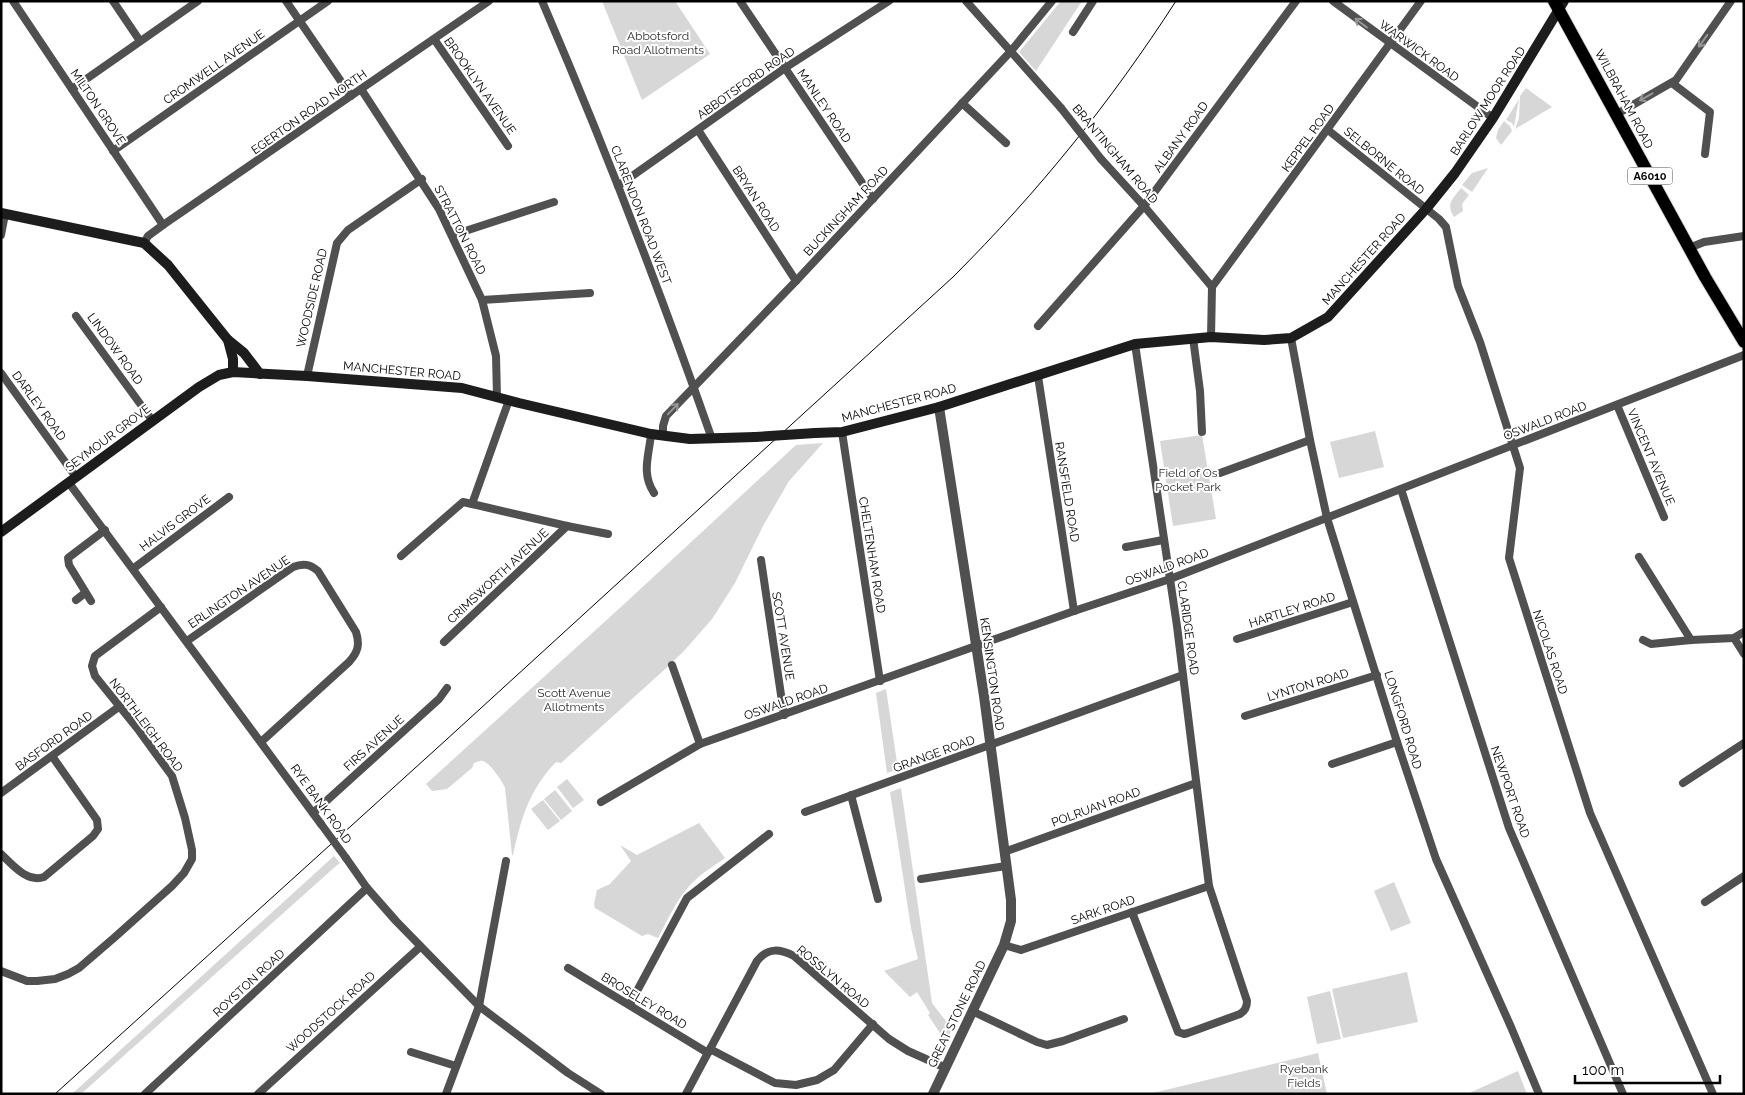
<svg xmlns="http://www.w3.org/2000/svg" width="1745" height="1095" viewBox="0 0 1745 1095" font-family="Raleway,sans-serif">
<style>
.green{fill:#d7d7d7}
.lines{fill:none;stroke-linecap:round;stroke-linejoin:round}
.trunk-casing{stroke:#dbdbdb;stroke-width:14}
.minor{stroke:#505050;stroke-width:8}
.tertiary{stroke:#505050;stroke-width:10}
.secondary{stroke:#1d1d1d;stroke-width:10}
.trunk{stroke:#000;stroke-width:12}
.tram{stroke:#000;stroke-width:1}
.minor-bridge{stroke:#505050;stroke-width:8}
.secondary-bridge{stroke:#1d1d1d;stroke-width:10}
.oneway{stroke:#969696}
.labels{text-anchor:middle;stroke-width:4;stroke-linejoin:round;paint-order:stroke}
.shield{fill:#fff;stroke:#4c4c4c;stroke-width:1}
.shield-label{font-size:11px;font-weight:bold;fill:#000}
.park-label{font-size:12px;fill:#2e2e2e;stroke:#fff}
.street-label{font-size:12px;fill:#000;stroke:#fff}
</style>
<rect width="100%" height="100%" fill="#fff"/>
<!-- green -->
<g class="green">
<polygon points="602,1 675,1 710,54 642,100"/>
<polygon points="1061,1 1082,1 1036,71 1019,52"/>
<polygon points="1526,88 1552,107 1515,129 1519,118 1520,96"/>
<polygon points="1519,99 1514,127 1512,123 1506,120"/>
<polygon points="1504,121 1510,126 1512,131 1501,145 1496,138 1498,130"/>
<polygon points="1488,168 1472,192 1462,185 1472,173"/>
<path d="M1461 188 1469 195 1462 204 1463 211 1454 217C1446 203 1452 200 1461 188Z"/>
<polygon points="1375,431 1384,467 1339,478 1330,442"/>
<polygon points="1202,435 1216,519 1173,526 1160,441"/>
<path d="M823 443 789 481 763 526 735 583 712 619 684 651 663 671 561 763 556 762C529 790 521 819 513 855H512L505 788C503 782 490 763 483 761 479 760 478 762 474 763L472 768 447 789 432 791 426 784 622 606 796 445Z"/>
<polygon points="886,689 898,769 887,773 876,693"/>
<polygon points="567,779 584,800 573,808 557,787"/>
<polygon points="901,788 932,1003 952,1029 946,1042 928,1015 930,1013 917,992 910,997 884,971 918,959 911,928 890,792"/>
<polygon points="555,790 572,811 561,820 544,799"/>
<polygon points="543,800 560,821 548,830 531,809"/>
<path d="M699 823 725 858C714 866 702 873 693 882 677 898 668 919 658 938L648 934 642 936 595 908 594 904 597 890 610 884 631 861 620 845 637 855Z"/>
<polygon points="334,856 340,863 336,866 81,1094 72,1094"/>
<polygon points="1394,882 1411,923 1391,931 1374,891"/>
<polygon points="1407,972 1418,1022 1343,1038 1332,989"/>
<polygon points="1330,991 1341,1039 1317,1044 1307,997"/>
<polygon points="1318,1053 1327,1094 1149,1094"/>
<polygon points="1518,1071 1527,1094 1467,1094"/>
</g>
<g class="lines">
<!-- trunk casing -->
<g class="trunk-casing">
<polyline id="trunk" points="1554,1 1705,277 1744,342"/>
</g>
<!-- minor -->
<g class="minor">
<polyline points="13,1 163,225"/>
<polyline points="113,1 140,41"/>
<polyline points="286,1 351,96"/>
<path d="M542 1C604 145 660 291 712 439"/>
<polyline points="740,1 873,199"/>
<polyline points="966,1 1061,108"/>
<polyline points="1333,1 1493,118"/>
<polyline points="1073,32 1093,1"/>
<polyline points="434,39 508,146"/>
<polyline points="1672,83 1710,112 1705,154"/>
<polyline points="72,89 198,1"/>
<polyline points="361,89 439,209 482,300 496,356 497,397"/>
<polyline points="962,103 1006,143"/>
<polyline points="1617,114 1676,80 1731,1"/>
<polyline points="698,130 796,281"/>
<polyline points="1328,130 1439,219 1446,227 1458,286 1480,342 1520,468 1509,558 1590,813 1713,1094"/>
<polyline points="113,151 328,1"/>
<polyline points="1101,159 1144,206 1212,287 1211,337"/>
<polyline points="618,186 785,68 889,1"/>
<polyline points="1,235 5,214"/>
<polyline points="453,235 554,202"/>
<polyline points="144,243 148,236 163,225 489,1"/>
<polyline points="1689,248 1704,242 1744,236"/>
<polyline points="1212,287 1421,1"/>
<polyline points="482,300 590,293"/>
<polyline points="76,316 152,420"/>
<polyline points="1038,326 1144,206 1296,1"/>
<polyline points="1193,338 1200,391 1202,432"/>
<polyline points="1291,338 1310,440 1327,518 1397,742 1436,859 1511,1027 1539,1094"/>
<polyline points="1,373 76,477"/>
<polyline points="307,376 337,243 348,230 422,179"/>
<polyline points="1038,376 1074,611"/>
<polyline points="1617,405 1664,517"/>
<polyline points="842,432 880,681"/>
<path d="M651 434C649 456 641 473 654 493"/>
<polyline points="663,436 663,426 666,416 796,281 1011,51 1052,1"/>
<polyline points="1220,473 1310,440"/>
<polyline points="69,483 321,824"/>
<polyline points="1401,489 1509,828 1623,1094"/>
<polyline points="472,504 567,526 608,534"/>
<polyline points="1126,547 1163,540"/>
<polyline points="401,556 463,502 472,504 509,400"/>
<polyline points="1639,557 1691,640"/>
<polyline points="761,560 784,715"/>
<polyline points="134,568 229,497"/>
<polyline points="76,600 85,593"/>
<polyline points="91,601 69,565 68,558 105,530"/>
<polyline points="1734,638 1744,654"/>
<polyline points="1237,639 1353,602"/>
<polyline points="1643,640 1651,644 1691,640 1734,638 1744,632"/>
<path d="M187 641 293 567C303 563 310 564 318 571L356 632C360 645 358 652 349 662L261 742"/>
<polyline points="444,642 567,526"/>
<polyline points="672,665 700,744"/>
<polyline points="1245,716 1377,675"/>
<polyline points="1332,764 1397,742"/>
<polyline points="1683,783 1744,743"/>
<polyline points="1,793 120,706"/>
<polyline points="851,795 878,899"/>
<polyline points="601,802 700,744 1074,611 1170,579 1744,355"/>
<polyline points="805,812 1183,675"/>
<polyline points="313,813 439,699 447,688"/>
<polyline points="1004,852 1196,783"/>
<path d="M1 854C13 865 27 883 44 877L93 836 98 829 97 820 52 756"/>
<polyline points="346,858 367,888 396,921 479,1006 568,1073 601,1094"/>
<polyline points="921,879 1006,866"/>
<polyline points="1705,902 1744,876"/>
<path d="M1132 912 1178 1032 1184 1034 1188 1033 1240 1014C1245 1011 1247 1007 1247 1001L1209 886 1177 626 1135 344"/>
<polyline points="1004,945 1021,950 1209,886"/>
<polyline points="568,968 708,1053"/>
<polyline points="1,971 27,981 37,981 55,979 68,974 79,968 115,937 172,886 184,873 192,859 192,850 185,818 172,776 137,728 95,676 92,666 95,656 161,607"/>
<polyline points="630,1004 687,898 769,834"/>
<polyline points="972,1011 1037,1042 1047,1045 1063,1041 1124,1019"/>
<polyline points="710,1049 775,1083 796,1085 817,1080 834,1070 873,1024"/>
<polyline points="411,1052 456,1066"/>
<polyline points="145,1094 367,888"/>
<polyline points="258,1094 420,947"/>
<polyline points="446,1094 479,1006 506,861"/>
<path d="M686 1094 757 961C768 947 780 949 794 956L889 1039 908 1051 946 1068"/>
</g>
<!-- tertiary -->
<polyline class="tertiary" points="933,1094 1004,945 1011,921 1011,900 984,696 939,407"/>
<!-- secondary -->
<g class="secondary">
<polyline points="1,213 144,243 168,265 228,340 233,359 233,372"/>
<polyline points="228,340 244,353 260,374"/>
<polyline points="815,433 842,432 939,407 1135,344 1211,337 1264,340 1291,338 1328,317 1426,209 1455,173 1493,118 1564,1"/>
<polyline points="1,532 199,387 219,375 233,372 307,376 462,388 519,403 651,434 690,439 755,437"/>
</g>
<!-- trunk -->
<use href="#trunk" class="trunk"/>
<!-- tram -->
<path class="tram" d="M55 1094 446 740 953 277C1039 191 1110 103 1176 1"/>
<!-- minor-bridge -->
<g class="minor-bridge">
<polyline points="1061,108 1101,159"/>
<polyline points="321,824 346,858"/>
</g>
<!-- secondary-bridge -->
<polyline class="secondary-bridge" points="755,437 815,433"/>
</g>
<!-- one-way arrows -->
<defs><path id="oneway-shaft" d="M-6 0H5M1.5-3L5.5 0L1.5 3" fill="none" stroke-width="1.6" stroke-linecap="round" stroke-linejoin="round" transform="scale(1.25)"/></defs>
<g class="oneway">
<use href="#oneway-shaft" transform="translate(1361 23) rotate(-143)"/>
<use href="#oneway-shaft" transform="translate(1703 41) rotate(125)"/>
<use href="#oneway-shaft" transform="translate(1646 97) rotate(151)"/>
<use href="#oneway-shaft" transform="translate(673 409) rotate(-46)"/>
</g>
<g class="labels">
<!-- shield labels -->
<rect class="shield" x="1627.5" y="167.5" width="45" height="17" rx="4"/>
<g class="shield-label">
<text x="1650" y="180">A6010</text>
</g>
<!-- park labels -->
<g class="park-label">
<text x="658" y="40">Abbotsford<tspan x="658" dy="14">Road Allotments</tspan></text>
<text x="1188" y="477">Field of Os<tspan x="1188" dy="14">Pocket Park</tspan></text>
<text x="574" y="697">Scott Avenue<tspan x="574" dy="14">Allotments</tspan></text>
<text x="1304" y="1073">Ryebank<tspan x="1304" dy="14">Fields</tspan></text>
</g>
<!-- street labels -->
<g class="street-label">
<text transform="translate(1419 51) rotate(36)" y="4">WARWICK ROAD</text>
<text transform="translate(214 67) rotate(-35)" y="4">CROMWELL AVENUE</text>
<text transform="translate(746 83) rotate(-35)" y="4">ABBOTSFORD ROAD</text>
<text transform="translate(480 86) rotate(55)" y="4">BROOKLYN AVENUE</text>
<text transform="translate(1624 99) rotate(62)" y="4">WILBRAHAM ROAD</text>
<text transform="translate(1488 101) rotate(-57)" y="4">BARLOW MOOR ROAD</text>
<text transform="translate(824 106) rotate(56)" y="4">MANLEY ROAD</text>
<text transform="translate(98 107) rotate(56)" y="4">MILTON GROVE</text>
<text transform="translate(309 112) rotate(-35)" y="4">EGERTON ROAD NORTH</text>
<text transform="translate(1181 137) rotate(-54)" y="4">ALBANY ROAD</text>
<text transform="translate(1308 138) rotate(-54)" y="4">KEPPEL ROAD</text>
<text transform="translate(1115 154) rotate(50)" y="4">BRANTINGHAM ROAD</text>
<text transform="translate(1384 161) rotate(39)" y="4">SELBORNE ROAD</text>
<text transform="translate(756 199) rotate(57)" y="4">BRYAN ROAD</text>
<text transform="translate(846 211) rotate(-47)" y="4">BUCKINGHAM ROAD</text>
<text transform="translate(641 215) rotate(69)" y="4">CLARENDON ROAD WEST</text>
<text transform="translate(460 230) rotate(63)" y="4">STRATTON ROAD</text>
<text transform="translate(1364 259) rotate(-48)" y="4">MANCHESTER ROAD</text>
<text transform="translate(312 298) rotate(-77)" y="4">WOODSIDE ROAD</text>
<text transform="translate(115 349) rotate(54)" y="4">LINDOW ROAD</text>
<text transform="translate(402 371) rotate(5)" y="4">MANCHESTER ROAD</text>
<text transform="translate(899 403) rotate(-15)" y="4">MANCHESTER ROAD</text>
<text transform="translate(39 406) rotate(54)" y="4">DARLEY ROAD</text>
<text transform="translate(1545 421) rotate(-21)" y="4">OSWALD ROAD</text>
<text transform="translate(108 438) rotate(-37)" y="4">SEYMOUR GROVE</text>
<text transform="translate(1651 457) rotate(67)" y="4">VINCENT AVENUE</text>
<text transform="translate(1067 492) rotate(81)" y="4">RANSFIELD ROAD</text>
<text transform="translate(175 523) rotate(-37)" y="4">HALVIS GROVE</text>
<text transform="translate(872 555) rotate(81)" y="4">CHELTENHAM ROAD</text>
<text transform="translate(1167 567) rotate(-20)" y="4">OSWALD ROAD</text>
<text transform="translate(498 576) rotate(-43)" y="4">CRIMSWORTH AVENUE</text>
<text transform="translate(239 592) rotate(-34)" y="4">ERLINGTON AVENUE</text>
<text transform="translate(1292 610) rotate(-18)" y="4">HARTLEY ROAD</text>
<text transform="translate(1188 628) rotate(82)" y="4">CLARIDGE ROAD</text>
<text transform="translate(783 636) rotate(81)" y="4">SCOTT AVENUE</text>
<text transform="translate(1550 652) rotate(72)" y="4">NICOLAS ROAD</text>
<text transform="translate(992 674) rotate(82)" y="4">KENSINGTON ROAD</text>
<text transform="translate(1308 685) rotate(-17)" y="4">LYNTON ROAD</text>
<text transform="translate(786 702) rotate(-19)" y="4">OSWALD ROAD</text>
<text transform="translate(1403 720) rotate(73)" y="4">LONGFORD ROAD</text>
<text transform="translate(146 725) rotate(53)" y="4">NORTHLEIGH ROAD</text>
<text transform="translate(54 741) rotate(-36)" y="4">BASFORD ROAD</text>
<text transform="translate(374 743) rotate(-42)" y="4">FIRS AVENUE</text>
<text transform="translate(934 754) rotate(-20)" y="4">GRANGE ROAD</text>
<text transform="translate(1510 792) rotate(71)" y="4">NEWPORT ROAD</text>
<text transform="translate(321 804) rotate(54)" y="4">RYE BANK ROAD</text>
<text transform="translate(1096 807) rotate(-20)" y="4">POLRUAN ROAD</text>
<text transform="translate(1103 910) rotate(-19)" y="4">SARK ROAD</text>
<text transform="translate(833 977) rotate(40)" y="4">ROSSLYN ROAD</text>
<text transform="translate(249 983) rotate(-43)" y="4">ROYSTON ROAD</text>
<text transform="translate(644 1001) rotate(31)" y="4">BROSELEY ROAD</text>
<text transform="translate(331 1012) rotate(-42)" y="4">WOODSTOCK ROAD</text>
<text transform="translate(957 1014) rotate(-64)" y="4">GREAT STONE ROAD</text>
</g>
</g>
<!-- border -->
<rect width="1745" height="1095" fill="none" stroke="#000000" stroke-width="5"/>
<!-- scale -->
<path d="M1575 1075v8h145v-8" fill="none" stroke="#000000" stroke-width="2.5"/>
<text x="1582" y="1075" font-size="15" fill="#000000" stroke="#ffffff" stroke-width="4" paint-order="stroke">100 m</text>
</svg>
